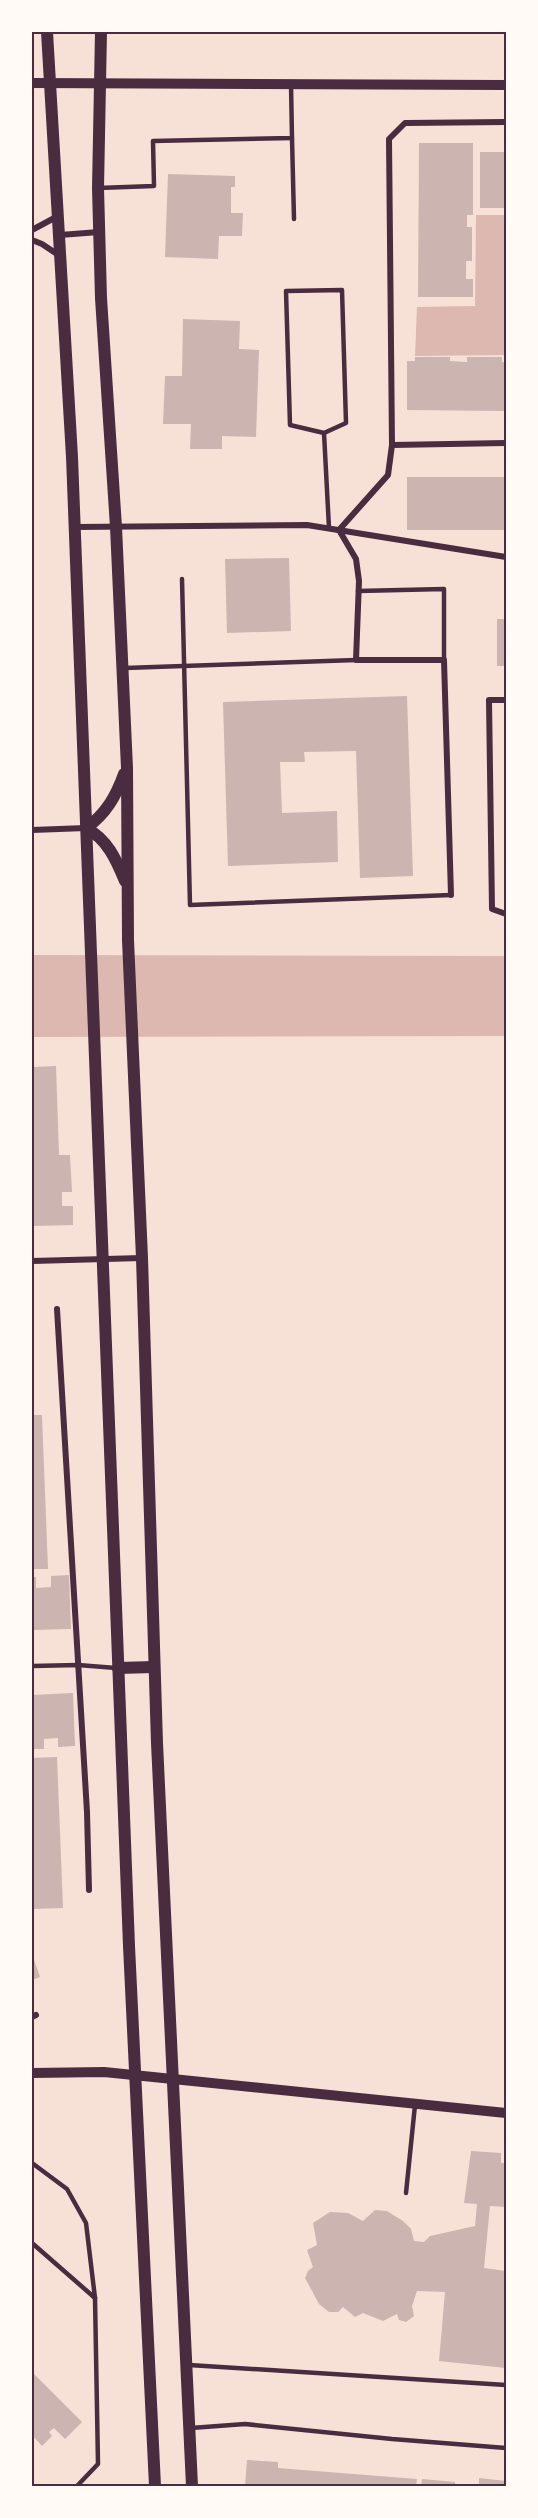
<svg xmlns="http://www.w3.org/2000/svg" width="538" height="2518" viewBox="0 0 538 2518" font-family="'Fira Sans Condensed',sans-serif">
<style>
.water{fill:#dcb8b0}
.building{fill:#ccb4b1}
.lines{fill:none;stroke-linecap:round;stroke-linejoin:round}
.service{stroke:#4a2c40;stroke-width:4.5}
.minor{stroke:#4a2c40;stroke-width:6}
.tertiary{stroke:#4a2c40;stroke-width:10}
.secondary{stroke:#4a2c40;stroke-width:12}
.neatline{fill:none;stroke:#4a2c40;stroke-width:2}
</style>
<rect width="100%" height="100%" fill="#f7e1d7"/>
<!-- water -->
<g class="water">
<polygon points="476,215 506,215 506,355 415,356 417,307 475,306"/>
<polygon points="32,955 506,956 506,1036 32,1037"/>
</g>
<!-- building -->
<g class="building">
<polygon points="419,143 473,143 473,215 467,215 467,227 472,227 472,261 466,261 466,279 473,279 473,297 418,297"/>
<rect x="480" y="152" width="26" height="56"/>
<polygon points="168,174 235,176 235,187 231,187 231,213 243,213 242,236 219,236 218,259 165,257"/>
<polygon points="183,319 240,321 239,349 259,350 256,437 222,436 222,449 190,449 191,424 163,424 165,376 182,376"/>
<polygon points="415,357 450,357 450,361 467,362 467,357 502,357 502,362 506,362 506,411 407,410 407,361 415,361"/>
<rect x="407" y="477" width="99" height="53"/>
<polygon points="289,558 291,631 227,633 225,559"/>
<rect x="497" y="619" width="9" height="47"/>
<polygon points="407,696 413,876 360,878 356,751 304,752 305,762 280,762 282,813 337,811 338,862 228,866 223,702"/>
<polygon points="56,1066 59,1155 70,1155 72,1192 62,1192 62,1206 73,1206 73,1225 32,1226 32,1067"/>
<polygon points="32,1415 42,1415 48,1569 32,1569"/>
<polygon points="69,1575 71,1629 32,1630 32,1577 36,1577 36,1588 51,1587 51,1576"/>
<polygon points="73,1693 75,1746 58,1747 58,1738 44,1739 44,1749 32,1749 32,1695"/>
<polygon points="57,1757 63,1908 32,1909 32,1758"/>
<polygon points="32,1954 40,1977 32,1980"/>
<polygon points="471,2151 501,2153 501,2163 506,2163 506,2207 490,2206 484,2268 506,2271 506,2368 439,2361 445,2292 417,2291 412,2306 414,2316 406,2322 399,2320 397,2314 383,2321 363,2313 355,2317 343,2307 338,2312 329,2312 319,2304 305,2278 308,2271 313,2267 307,2250 317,2245 313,2223 330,2212 348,2213 363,2221 375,2210 387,2211 403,2221 411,2229 414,2241 424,2242 430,2236 475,2226 477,2204 464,2203"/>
<polygon points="32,2372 82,2422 65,2439 54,2428 49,2432 52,2436 42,2446 32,2435"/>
<polygon points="247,2460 278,2462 278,2468 417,2479 416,2486 245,2486"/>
<polygon points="479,2478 506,2481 506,2486 479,2486"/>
<polygon points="422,2479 455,2482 455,2486 421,2486"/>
</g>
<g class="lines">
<!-- service -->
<g class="service">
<polyline points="292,138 294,219"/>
<polyline points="98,188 154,186 153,141 292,138 291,84"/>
<polygon points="342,290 346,423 324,433 290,425 286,291"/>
<polyline points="324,433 329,528"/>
<polyline points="182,579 190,905 451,895"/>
<polyline points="358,591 444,589 444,660"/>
<polyline points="125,668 356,660"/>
<polyline points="32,1666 78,1665 116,1668"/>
<polyline points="32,2163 67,2189 86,2223 95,2298 98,2464 77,2486"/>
<polyline points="406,2193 415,2105"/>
<polyline points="32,2243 95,2298"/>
<polyline points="189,2365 506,2385"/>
<polyline points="191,2428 245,2424 392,2439 506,2448"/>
</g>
<!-- minor -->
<g class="minor">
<polyline points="32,230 58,216"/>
<polyline points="60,235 99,232"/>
<polyline points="32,240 42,244 60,256"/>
<polyline points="392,445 506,443"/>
<polyline points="74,527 307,525 506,557"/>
<polyline points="506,700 489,700 492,909 506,914"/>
<polyline points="32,830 86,828"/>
<polyline points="451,895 444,660 356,660 359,581 356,559 339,530 388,475 392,445 389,139 405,123 506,122"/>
<polyline points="32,1261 142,1258"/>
<polyline points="57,1309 87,1812 89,1890"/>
<polyline points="32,2017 36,2015"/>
</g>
<!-- tertiary -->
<g class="tertiary">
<polyline points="32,83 506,85"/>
<polyline points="32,2073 104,2072 506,2113"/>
</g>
<!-- secondary -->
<g class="secondary">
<polyline points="47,32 72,457 129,1946 155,2486"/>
<polyline points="101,32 98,188 101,298 116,527 127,768 128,940 142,1258 157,1743 192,2486"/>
<path d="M86 828C106 814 116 796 124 774"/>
<path d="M86 828C107 839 116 859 125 881"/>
<polyline points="118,1668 154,1667"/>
</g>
</g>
<!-- border -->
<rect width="538" height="2518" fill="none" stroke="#fffaf5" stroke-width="66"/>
<rect x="33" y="33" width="472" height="2452" class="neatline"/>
</svg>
